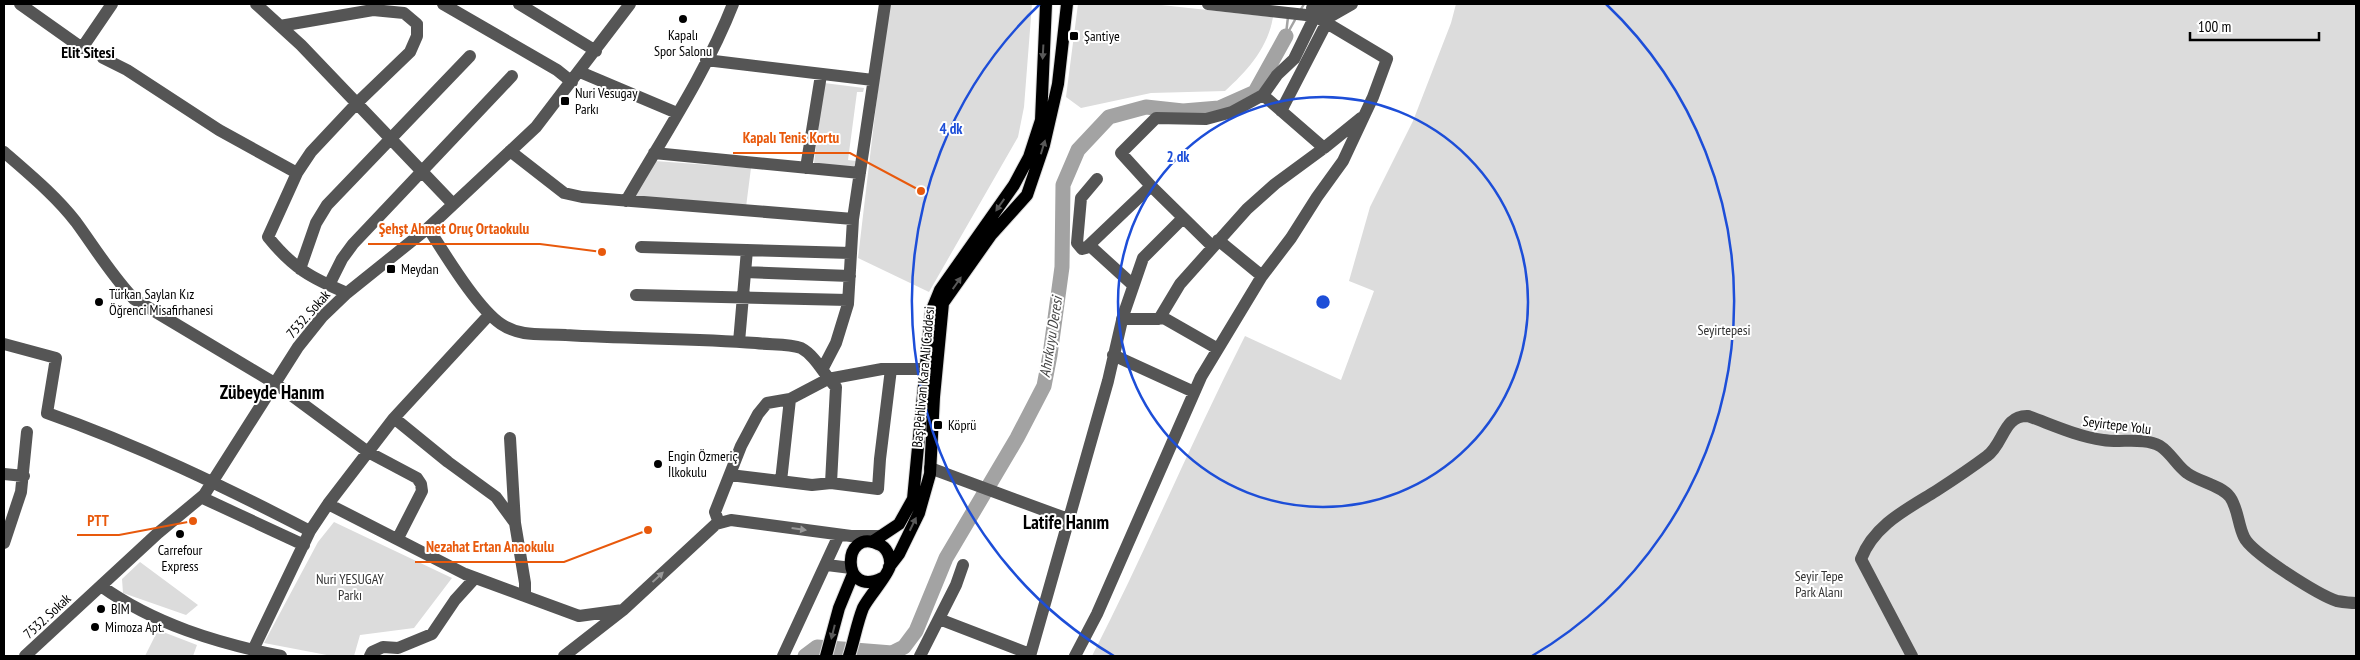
<svg xmlns="http://www.w3.org/2000/svg" width="2360" height="660" viewBox="0 0 2360 660" font-family="'PT Sans Narrow',sans-serif">
  <style>
    .green { fill: #dcdcdc }
    .lines { fill: none; stroke-linecap: round; stroke-linejoin: round }
    .stream { stroke: #a3a3a3; stroke-width: 2.5 }
    .river { stroke: #a3a3a3; stroke-width: 15 }
    .major-casing { stroke: #dbdbdb; stroke-width: 14 }
    .minor { stroke: #555; stroke-width: 12 }
    .major { stroke: #000; stroke-width: 12 }
    .oneway { fill: #595959 }
    .oneway2 { fill: #999 }
    .ring { fill: none; stroke: #1d4ed8; stroke-width: 2.5 }
    .poi-dot { fill: #000; stroke: #fff; stroke-width: 2 }
    .labels { text-anchor: middle; stroke-width: 4; stroke-linejoin: round; paint-order: stroke }
    .poi-label { font-size: 14px; fill: #000; stroke: #fff; text-anchor: start }
    .street-label { font-size: 14px; fill: #000; stroke: #fff }
    .park-label { font-size: 14px; fill: #333; stroke: #fff }
    .water-label { font-size: 15px; font-style: italic; fill: #444; stroke: #fff }
    .quarter-label { font-size: 16px; font-weight: bold; fill: #000; stroke: #fff }
    .district-label { font-size: 19px; font-weight: bold; fill: #000; stroke: #fff }
    .centre { fill: #1d4ed8; stroke: #fff; stroke-width: 2.5 }
    .ring-label { font-size: 15px; text-anchor: middle; font-weight: bold; fill: #1d4ed8; stroke: #fff; stroke-width: 4; stroke-linejoin: round; paint-order: stroke }
    .leader { fill: none; stroke: #e8590c; stroke-width: 2 }
    .callout-dot { fill: #e8590c; stroke: #fff; stroke-width: 2 }
    .callout-label { font-size: 15px; text-anchor: middle; font-weight: bold; fill: #e8590c; stroke: #fff; stroke-width: 4; stroke-linejoin: round; paint-order: stroke }
  </style>
  <rect width="100%" height="100%" fill="#fff"/>
  <path class="green" d="M888,4H1032L1024,107L1018,137L929,292L858,258Z
    M1078,4H1152L1273,17C1268,48 1247,71 1225,91L1151,93L1081,108L1066,97Z
    M1456,4H2356V656H1092C1146,551 1191,442 1245,336L1341,380L1374,291L1349,281L1370,207L1413,121L1451,23Z
    M824,83L864,88L863,92H857L848,160L856,161L855,169L814,163Z
    M655,161L751,168L746,207L632,198Z
    M334,522L452,578L414,628L360,635L354,656H332L264,643L318,542Z
    M140,562L198,605L186,615L123,593L122,579Z
    M158,630L197,645L193,656H145Z"/>
  <g class="lines">
    <path class="stream" d="M1300,11L1304,4
      M1286,34L1288,17
      M1286,36L1296,18"/>
    <path class="river" d="M805,656L817,647L892,653L904,647L916,631L946,558L1017,438L1044,386L1050,355L1062,267L1063,185L1078,150L1109,117L1146,107L1183,111L1219,108L1255,92L1286,36"/>
    <g class="major-casing">
      <path id="major" d="M872,542L899,524L913,499L931,312L940,290L1014,185L1029,157L1041,120L1046,4
        M889,567L899,554L919,513L930,474L934,397L943,303L991,235L1027,195L1044,145L1058,84L1067,4
        M826,656L839,608L853,574
        M849,656C854,641 857,623 863,608C869,596 887,577 890,566C891,557 887,547 878,544C842,527 840,599 882,578"/>
    </g>
    <path class="minor" d="M20,4L82,48L112,4
      M256,4L301,45L453,204
      M443,4L557,70L572,82
      M519,4L596,51
      M1208,4L1315,16H1331L1352,4
      M1312,8H1325L1333,4
      M280,26L373,10L404,13L417,24V36L410,52L357,103L311,152L297,173
      M103,58L127,70L219,130L297,173L268,237C293,268 311,278 347,293
      M706,60L873,80
      M580,72L677,113
      M1281,111L1327,22
      M510,151L564,193L582,197L853,219
      M4,152C29,174 55,195 76,222C95,248 112,276 134,299L276,384L368,452L417,478L421,484L422,491L398,538
      M654,153L860,173
      M806,168L821,75
      M1097,179L1081,198L1077,243L1082,249L1086,248L1151,186
      M626,201C663,137 706,73 733,4
      M428,228C445,254 477,308 501,324C522,338 543,333 566,335C629,339 693,338 756,343C769,345 789,343 801,348C816,356 824,375 836,387L831,483
      M1218,240L1262,276
      M1089,245L1133,285
      M1212,246L1151,186L1121,153L1156,118L1206,119L1232,112L1263,95
      M641,247L851,253
      M300,269L316,223L327,205L470,56
      M745,272L850,276
      M329,285L342,259L353,244L512,76
      M636,295L848,300
      M1162,317L1218,349
      M1122,319H1159L1180,284L1247,209L1275,184L1324,148L1361,118
      M739,342L747,250
      M4,344L56,358L47,413C138,445 225,487 310,531
      M1113,355L1194,392
      M823,368L836,343L848,304L853,219L885,4
      M394,418L448,462L496,497L515,523
      M510,438L515,523L525,583V596
      M930,468L1068,519
      M4,474L24,476
      M730,475L812,485L831,483L878,489L880,459L891,369
      M781,481L790,399
      M204,495L205,499L304,545
      M328,504L465,574L579,616L623,610
      M719,523L715,512L741,446L758,414L767,403L790,399L828,379L882,369H927
      M4,543L21,492L27,432
      M827,565L851,568
      M101,586C154,624 217,643 281,656
      M939,619L1030,654
      M253,650L310,531L328,504L394,418L489,315
      M25,656L158,533L204,495L298,347L322,317L347,293L428,228L536,127L630,4
      M370,656L372,652L383,647L398,648L432,634L455,600L475,578
      M564,656L623,610L716,524L731,520L851,536H878
      M783,656L839,535
      M920,656L956,585L963,565
      M1030,656L1108,381L1123,316L1143,258L1183,218
      M1075,656L1097,614L1201,377L1262,276L1291,238L1317,197L1343,161L1373,97L1387,59L1315,16L1294,59L1277,75L1263,95L1324,148
      M1912,656L1861,559C1874,525 1907,509 1936,491C1953,480 1971,468 1987,456C2004,444 2003,415 2028,416C2053,425 2076,436 2103,440C2121,443 2144,437 2160,446C2171,453 2177,466 2187,473C2199,482 2221,485 2230,497C2238,508 2238,525 2244,537C2251,553 2319,595 2337,601C2343,602 2350,603 2356,603"/>
    <use href="#major" class="major"/>
  </g>
  <defs><path id="oneway-solid" d="M-6-.8H1V-3.2L6.5 0L1 3.2V.8H-6Z" transform="scale(1.25)"/></defs>
  <g class="oneway">
    <use href="#oneway-solid" transform="translate(1043 52) rotate(93)"/>
    <use href="#oneway-solid" transform="translate(1043 147) rotate(-73)"/>
    <use href="#oneway-solid" transform="translate(1000 205) rotate(125)"/>
    <use href="#oneway-solid" transform="translate(957 283) rotate(-55)"/>
    <use href="#oneway-solid" transform="translate(913 524) rotate(-64)"/>
    <use href="#oneway-solid" transform="translate(833 632) rotate(104)"/>
  </g>
  <g class="oneway2">
    <use href="#oneway-solid" transform="translate(799 529) rotate(8)"/>
    <use href="#oneway-solid" transform="translate(658 577) rotate(-43)"/>
  </g>
  <g class="ring">
    <circle cx="1323" cy="302" r="205"/>
    <path d="M1114 656A411 411 0 0 1 1040 4M1606 4A411 411 0 0 1 1532 656"/>
  </g>
  <g class="poi-dot">
    <circle cx="683" cy="19" r="5"/>
    <rect x="1069" y="31" width="10" height="10" rx="2.5"/>
    <rect x="560" y="96" width="10" height="10" rx="2.5"/>
    <rect x="386" y="264" width="10" height="10" rx="2.5"/>
    <circle cx="99" cy="302" r="5"/>
    <rect x="933" y="420" width="10" height="10" rx="2.5"/>
    <circle cx="658" cy="464" r="5"/>
    <circle cx="180" cy="534" r="5"/>
    <circle cx="101" cy="609" r="5"/>
    <circle cx="95" cy="627" r="5"/>
  </g>
  <g class="labels">
    <g class="poi-label">
      <text x="683" y="40" text-anchor="middle">Kapalı<tspan x="683" dy="16">Spor Salonu</tspan></text>
      <text x="1084" y="41">Şantiye</text>
      <text x="575" y="98">Nuri Vesugay<tspan x="575" dy="16">Parkı</tspan></text>
      <text x="401" y="274">Meydan</text>
      <text x="109" y="299">Türkan Saylan Kız<tspan x="109" dy="16">Öğrenci Misafirhanesi</tspan></text>
      <text x="948" y="430">Köprü</text>
      <text x="668" y="461">Engin Özmeriç<tspan x="668" dy="16">İlkokulu</tspan></text>
      <text x="180" y="555" text-anchor="middle">Carrefour<tspan x="180" dy="16">Express</tspan></text>
      <text x="111" y="614">BİM</text>
      <text x="105" y="632">Mimoza Apt.</text>
    </g>
    <g class="street-label">
      <text transform="translate(308 314) rotate(-49)" y="5">7532. Sokak</text>
      <text transform="translate(923 377) rotate(-85)" y="5">Baş Pehlivan Kara Ali Caddesi</text>
      <text transform="translate(2117 425) rotate(7)" y="5">Seyirtepe Yolu</text>
      <text transform="translate(47 616) rotate(-43)" y="5">7532. Sokak</text>
    </g>
    <g class="park-label">
      <text x="1724" y="335">Seyirtepesi</text>
      <text x="1819" y="581">Seyir Tepe<tspan x="1819" dy="16">Park Alanı</tspan></text>
      <text x="350" y="584">Nuri YESUGAY<tspan x="350" dy="16">Parkı</tspan></text>
    </g>
    <g class="water-label">
      <text transform="translate(1051 337) rotate(-81)" y="5">Ahırkuyu Deresi</text>
    </g>
    <g class="quarter-label">
      <text x="88" y="58">Elit Sitesi</text>
    </g>
    <g class="district-label">
      <text x="272" y="399">Zübeyde Hanım</text>
      <text x="1066" y="529">Latife Hanım</text>
    </g>
  </g>
  <circle cx="1323" cy="302" r="8" class="centre"/>
  <g class="ring-label">
    <text x="951" y="134">4 dk</text>
    <text x="1178" y="162">2 dk</text>
  </g>
  <path class="leader" d="M921 191L850 153H733M602 252L540 244H368M193 521L119 535H77M648 530L564 562H415"/>
  <g class="callout-dot">
    <circle cx="921" cy="191" r="5"/>
    <circle cx="602" cy="252" r="5"/>
    <circle cx="193" cy="521" r="5"/>
    <circle cx="648" cy="530" r="5"/>
  </g>
  <g class="callout-label">
    <text x="791" y="143">Kapalı Tenis Kortu</text>
    <text x="454" y="234">Şehşt Ahmet Oruç Ortaokulu</text>
    <text x="98" y="526">PTT</text>
    <text x="490" y="552">Nezahat Ertan Anaokulu</text>
  </g>
  <rect width="2360" height="660" fill="none" stroke="#000000" stroke-width="10"/>
  <path d="M2190 32v8h129v-8" fill="none" stroke="#000000" stroke-width="2.5"/>
  <text x="2198" y="32" font-size="15" fill="#000000" stroke="#ffffff" stroke-width="4" paint-order="stroke">100 m</text>
</svg>
